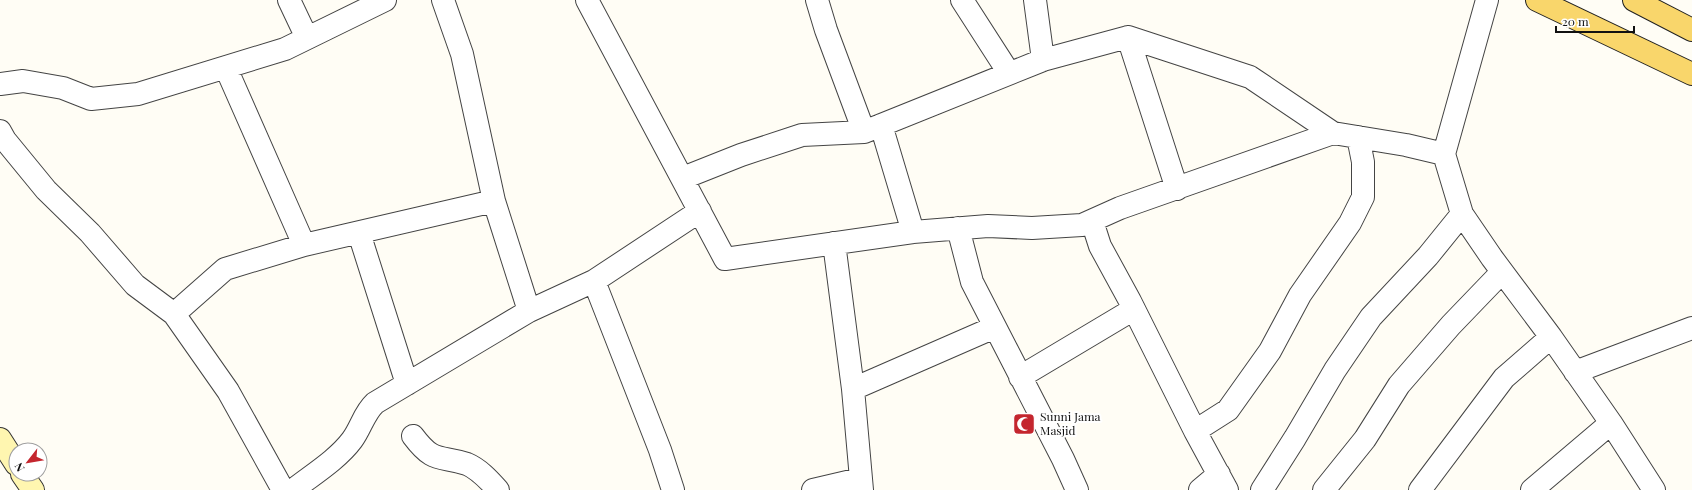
<svg xmlns="http://www.w3.org/2000/svg" width="1692" height="490" viewBox="0 0 1692 490" font-family="'Playfair Display',serif">
  <style>
    .lines { fill: none; stroke-linecap: round; stroke-linejoin: round }
    .street-casing { stroke: #444; stroke-width: 24 }
    .secondary-casing { stroke: #333; stroke-width: 24 }
    .primary-casing { stroke: #222; stroke-width: 24 }
    .street { stroke: #fff; stroke-width: 22 }
    .secondary { stroke: #fff6b0; stroke-width: 22 }
    .primary { stroke: #f9d66b; stroke-width: 22 }
    .labels { text-anchor: middle; stroke-width: 4; stroke-linejoin: round; paint-order: stroke }
    .poi-label { font-size: 12px; fill: #111; stroke: #fff; text-anchor: start }
  </style>
  <rect width="100%" height="100%" fill="#fffdf5"/>
  <g class="lines">
    <g class="street-casing">
      <path id="street" d="M289,0L307,38
        M443,0L462,54L494,201L529,311
        M587,0L725,259L913,232L988,226L1032,228L1082,225L1120,208L1333,133
        M817,0L826,30L864,132
        M962,0L1009,73
        M1035,0L1043,60
        M1487,0L1444,154L1462,214L1492,258L1551,337L1611,423L1654,490
        M1128,37L1177,189
        M226,68L304,245
        M0,84L23,81L63,88L91,99L138,94L285,49L385,0
        M881,125L913,232
        M0,131L5,140L46,190L90,233L135,285L174,314L228,391L283,490
        M683,178L741,155L802,135L864,132L1043,60L1128,37L1250,77L1333,133L1406,145L1444,154
        M1092,221L1100,246L1130,301L1195,431L1227,490
        M958,228L972,282L1063,459L1077,490
        M359,233L407,384
        M834,243L853,389L862,490
        M594,281L660,450L673,490
        M174,314L225,269L304,245L494,201
        M1575,372L1692,328
        M1020,377L1134,309
        M853,389L995,327
        M1195,431L1228,410L1270,351L1300,295L1350,223L1363,197V162L1358,137
        M413,436C434,464 439,455 467,464C479,469 489,480 498,490
        M293,490C312,475 337,460 352,440C361,428 364,413 375,403L529,311L594,281L700,211
        M813,490L860,479
        M1200,490L1219,474
        M1262,490L1295,438L1335,370L1371,317L1428,256L1462,214
        M1324,490L1365,439L1399,385L1451,325L1502,272
        M1420,490L1504,378L1551,337
        M1532,490L1611,423"/>
    </g>
    <g class="secondary-casing">
      <path id="secondary" d="M0,439L16,464
        M22,474L33,490"/>
    </g>
    <g class="primary-casing">
      <path id="primary" d="M1537,0L1692,74
        M1634,0L1692,30"/>
    </g>
    <use href="#street" class="street"/>
    <use href="#secondary" class="secondary"/>
    <use href="#primary" class="primary"/>
  </g>
  <defs>
    <g id="mosque-square" transform="scale(1.15)"><rect x="-9" y="-9" width="18" height="18" rx="4" fill="#c4262e" stroke="#fff"/><path d="M3.5-4.9A6 6 0 1 0 3.5 4.9A5 5 0 1 1 3.5-4.9Z" fill="#fff"/></g>
  </defs>
  <g fill-rule="evenodd">
    <use href="#mosque-square" x="1024" y="424"/>
  </g>
  <g class="labels">
    <g class="poi-label">
      <text x="1040" y="421">Sunni Jama<tspan x="1040" dy="14">Masjid</tspan></text>
    </g>
  </g>
  <g transform="translate(28 462) rotate(239)"><circle r="19" fill="#ffffff" stroke="#a0a0a0"/>
  <path d="M0-3L7 15L0 10L-7 15Z" fill="#c4262e"/>
  <text y="-6" font-size="11" font-weight="bold" text-anchor="middle" fill="#111111">N</text>
  </g>
  <path d="M1556 26v6h78v-6" fill="none" stroke="#111111" stroke-width="2"/>
  <text x="1562" y="26" font-size="12" fill="#111111" stroke="#ffffff" stroke-width="3" paint-order="stroke">20 m</text>
</svg>
